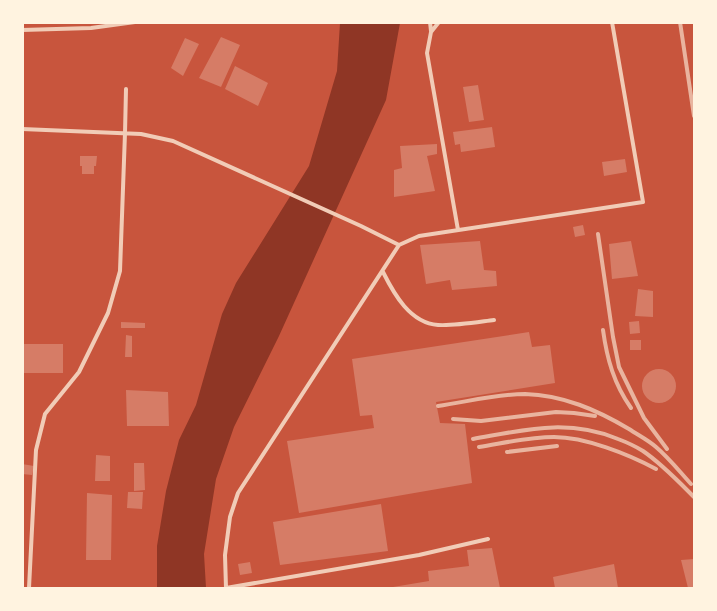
<svg xmlns="http://www.w3.org/2000/svg" width="717" height="611" viewBox="0 0 717 611" font-family="Inter,sans-serif">
  <style>
    .water { fill: #8f3625 }
    .building { fill: #d67c66 }
    .lines { fill: none; stroke-linecap: round; stroke-linejoin: round }
    .service { stroke: #f1ccb7; stroke-width: 4 }
    .rail { stroke: #e9b49f; stroke-width: 4 }
  </style>
  <rect width="100%" height="100%" fill="#c8553d"/>
  <path class="water" d="M340,23H400L386,100L279,336L234,427L216,479L204,554L206,588H157V546L166,491L179,440L196,405L222,314L236,283L309,166L337,71Z"/>
  <path class="building" d="M221,37L240,45L221,87L199,78Z
    M185,38L199,44L183,76L171,68Z
    M235,66L268,83L258,106L225,89Z
    M478,85L484,120L469,122L463,87Z
    M492,127L495,147L461,152L460,144L455,145L453,132Z
    M437,144V154L427,156L435,191L394,197V170L402,168L400,146Z
    M80,156H97L96,166H94V174H82V166H80Z
    M625,159L627,172L604,176L602,162Z
    M583,225L585,235L575,237L573,227Z
    M480,241L484,270L496,271L497,286L452,290L450,280L426,284L420,245Z
    M631,241L638,276L612,279L609,244Z
    M638,289L653,291V317L635,316Z
    M639,321L640,333L630,334L629,322Z
    M121,322L145,323V328H121Z
    M529,332L532,347L550,345L555,383L436,402L440,423L465,424L472,483L299,513L287,441L374,428L372,415L360,416L352,359Z
    M126,335L132,336V357H125Z
    M630,340H641V350H630Z
    M22,344H63V373H22Z
    M642 386a17 17 0 1 1 34 0a17 17 0 1 1-34 0Z
    M126,390L168,392L169,426H127Z
    M96,455L110,456V481H95Z
    M134,463H144L145,490L134,491Z
    M22,464L34,466L32,475L22,474Z
    M128,492H143L142,509L127,508Z
    M87,493L112,495L111,560H86Z
    M381,504L388,551L280,565L273,522Z
    M492,548L500,588H393V587L429,581L428,571L469,566L467,550Z
    M694,559V588H688L681,560Z
    M250,562L252,573L240,575L238,564Z
    M614,564L618,588H555L553,577Z"/>
  <g class="lines">
    <path class="service" d="M430,22L431,31
      M439,22L431,32L427,53L458,230
      M22,30L91,28L135,22
      M22,129L141,134L173,141L361,226L399,245
      M383,272C394,294 410,323 438,325C454,326 478,322 494,320
      M29,588L36,450L45,414L79,372L108,313L120,271L125,133L126,89
      M226,588L225,555L230,517L238,493L399,245L419,236L643,202L612,22
      M226,588L419,555L488,539"/>
    <path class="rail" d="M680,22L694,116
      M598,234L613,337L619,367L644,418L667,449
      M603,330C607,359 614,384 631,408
      M438,406C466,402 496,394 525,394C563,395 597,410 629,429C638,435 648,440 656,447C669,458 680,472 691,484
      M453,419L481,421L556,412L574,413L595,416
      M473,439C524,430 567,418 618,439C626,442 635,446 643,451C662,464 678,481 694,497
      M479,447C504,443 529,437 554,437C585,437 628,454 656,469
      M507,452L557,446"/>
  </g>
  <rect width="717" height="611" fill="none" stroke="#fff3e0" stroke-width="48"/>
</svg>
